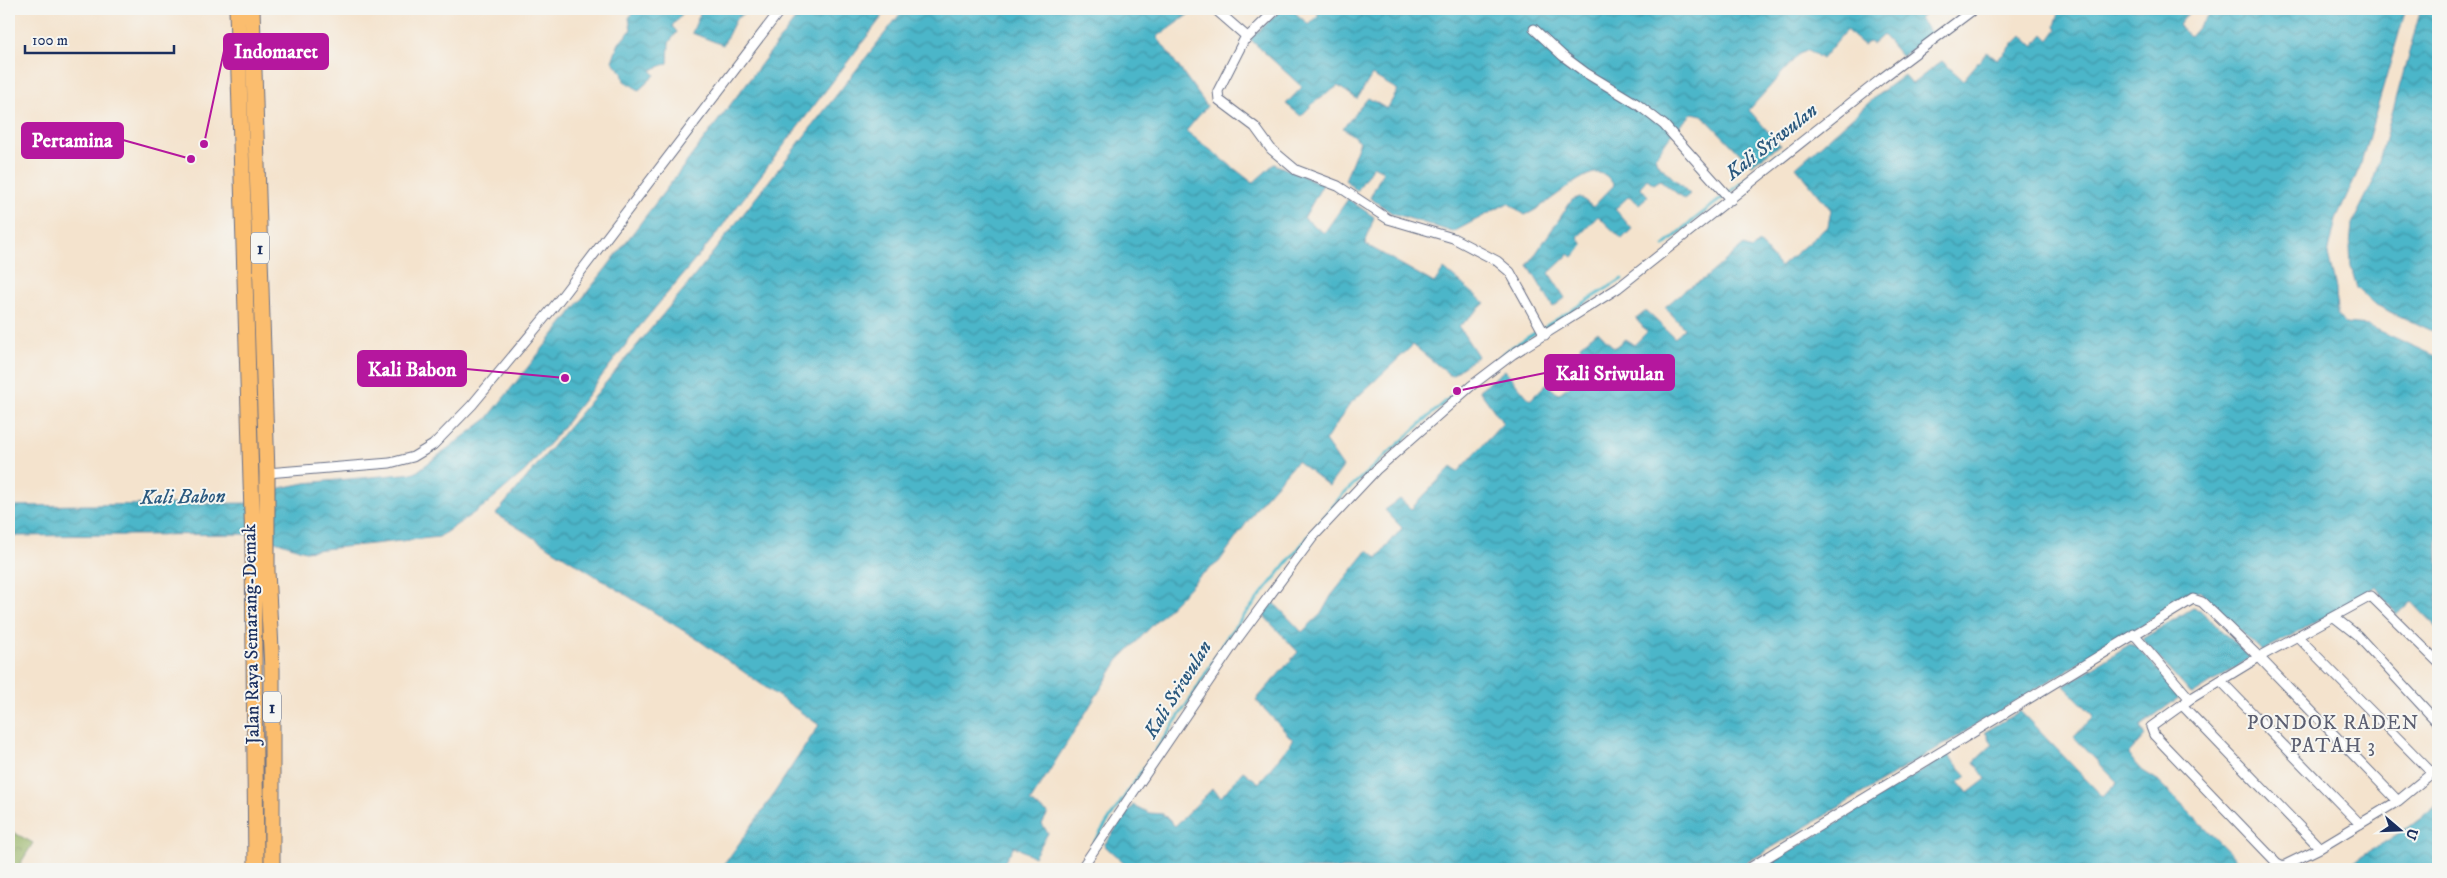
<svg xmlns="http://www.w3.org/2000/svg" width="2447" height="878" viewBox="0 0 2447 878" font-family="'IM FELL DW Pica',serif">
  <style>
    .forest { fill: url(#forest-crowns); stroke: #597162 }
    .water { fill: url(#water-waves); stroke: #347294 }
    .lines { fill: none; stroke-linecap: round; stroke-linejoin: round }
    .stream { stroke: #4cb6c9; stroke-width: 3 }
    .street-casing { stroke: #676e85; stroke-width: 11 }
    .highway-casing { stroke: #676e85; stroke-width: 17 }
    .street { stroke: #fff; stroke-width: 9 }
    .highway { stroke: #fbbd6e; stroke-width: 15 }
    .labels { text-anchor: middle; stroke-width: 4; stroke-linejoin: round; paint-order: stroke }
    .shield { fill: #f6f6f2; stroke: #5d6b8a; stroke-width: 1 }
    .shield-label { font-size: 18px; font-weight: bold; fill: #1b2f5e }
    .street-label { font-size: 19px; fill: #1b2f5e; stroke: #f6f6f2 }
    .water-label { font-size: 20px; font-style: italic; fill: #2a587e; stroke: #f6f6f2 }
    .neighbourhood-label { font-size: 20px; letter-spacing: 1px; fill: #5c5f71; stroke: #f6f6f2 }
    .leader { fill: none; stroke: #b5179e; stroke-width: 2 }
    .callout-dot { fill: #b5179e; stroke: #f6f6f2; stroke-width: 2 }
    .callout { fill: #b5179e; stroke: #b5179e; stroke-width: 2 }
    .callout-label { font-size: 20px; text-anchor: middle; font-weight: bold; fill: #fff }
  </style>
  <defs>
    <pattern id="forest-crowns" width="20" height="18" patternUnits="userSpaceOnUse" patternTransform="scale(1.25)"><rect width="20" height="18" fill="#97b366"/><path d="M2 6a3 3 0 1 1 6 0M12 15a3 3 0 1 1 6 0" fill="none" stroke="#7a9257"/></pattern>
    <pattern id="water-waves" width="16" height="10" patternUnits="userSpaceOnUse" patternTransform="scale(1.25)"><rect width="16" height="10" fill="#4cb6c9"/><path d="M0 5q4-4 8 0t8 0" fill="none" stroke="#3e94a6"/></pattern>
  </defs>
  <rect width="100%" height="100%" fill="#f6f6f2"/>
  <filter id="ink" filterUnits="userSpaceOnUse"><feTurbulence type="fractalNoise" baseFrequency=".02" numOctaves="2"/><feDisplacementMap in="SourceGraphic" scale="10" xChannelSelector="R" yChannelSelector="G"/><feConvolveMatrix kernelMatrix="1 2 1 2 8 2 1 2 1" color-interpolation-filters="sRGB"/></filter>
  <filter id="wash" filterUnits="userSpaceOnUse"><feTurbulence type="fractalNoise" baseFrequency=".0096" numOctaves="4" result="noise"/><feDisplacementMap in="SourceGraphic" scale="20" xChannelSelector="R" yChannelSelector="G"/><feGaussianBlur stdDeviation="1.12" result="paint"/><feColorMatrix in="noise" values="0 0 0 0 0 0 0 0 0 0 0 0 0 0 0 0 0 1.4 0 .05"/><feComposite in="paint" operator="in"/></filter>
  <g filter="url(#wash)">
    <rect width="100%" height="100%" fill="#f4e3cd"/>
    <path class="forest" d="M9,830L33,843L17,869H9Z"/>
    <path class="water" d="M635,9H686L672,26L677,32L669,43L668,63L651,70L655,75L639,90L624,81L622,72L612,61L619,43L631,30L629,18Z
      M702,9H749L736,19L723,45L692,33Z
      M803,9H888L710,242L640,326L556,436L525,471L484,506L439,537L305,551L254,534L9,536V506L256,503L281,488L305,483L415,473L487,419L607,267Z
      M904,9H1196L1157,37L1207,106L1186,131L1253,183L1274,164L1323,184L1304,218L1324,233L1348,199L1374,217L1365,244L1434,283L1444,269L1485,303L1459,327L1478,356L1451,376L1413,345L1350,404L1325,441L1343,467L1329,486L1297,461L1264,498L1219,562L1201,575L1118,661L1030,802L1048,813L1042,824L1048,833L1034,857L1014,846L1000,869H721L767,804L819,725L697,639L496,514L689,283Z
      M1282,9H1291L1309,25L1319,15L1313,9H1931L1920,19L1932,34L1902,57L1883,35L1873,44L1869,42L1864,45L1846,30L1822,59L1809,50L1799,54L1749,110L1780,145L1751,165L1702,115L1693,113L1672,133L1655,157L1657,163L1690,194L1684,199L1660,180L1654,184L1647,179L1640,187L1648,196L1639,204L1629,196L1615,209L1632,229L1622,239L1598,216L1578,237L1583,245L1573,257L1569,254L1549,273L1565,298L1553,307L1528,265L1572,200L1580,197L1593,207L1614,185C1609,179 1607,174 1599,173C1582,170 1545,208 1525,215L1508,203L1453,232L1392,213L1370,198L1383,171L1373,166L1357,191L1345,180L1360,141L1343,128L1368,98L1387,109L1398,90L1372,75L1357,99L1338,86L1316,101L1301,116L1286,104L1302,87L1250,39Z
      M2060,9H2187L2190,11L2179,25L2190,37L2214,9H2406L2360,167L2336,219L2328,255L2336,288L2337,315L2345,324L2369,326L2438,357V629L2411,601L2396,615L2376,586L2322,619L2262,651L2199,591L1736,869H1130L1104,845L1133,805L1149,813L1163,814L1175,826L1212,789L1221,797L1243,771L1259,783L1293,740L1256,700L1298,652L1263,615L1273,602L1302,632L1321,614L1331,596L1368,550L1377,558L1402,528L1385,510L1400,499L1411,509L1451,467L1458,472L1503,423L1479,390L1505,370L1530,400L1546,384L1558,394L1572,384V377L1589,358L1580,346L1598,331L1614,348L1625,339L1634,345L1647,332L1636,319L1646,311L1675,338L1684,328L1665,307L1686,289L1704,279L1744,245L1751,250L1759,242L1780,267L1828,226L1831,210L1796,167L1881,92L1904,75L1912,84L1942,61L1963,80L1987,52L1997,60L2022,35L2033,46L2043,34L2049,40L2057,29L2055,26Z
      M2421,9H2438V334L2374,304L2357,288L2351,267L2350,246L2352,224L2373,182Z
      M2193,608L2200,610L2250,658L2192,695L2142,639Z
      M2130,644L2138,647L2181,696L2140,726L2145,736L2128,755L2143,771L2156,779L2246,869H1761L1948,755L1967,776L1959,782L1968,793L1986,779L1974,762L1993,744L1985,732L2020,711L2103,797L2117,782L2074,737L2094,716L2064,686Z
      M2438,804V869H2342L2404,830Z"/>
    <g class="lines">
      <path class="stream" d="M1664,246L1695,219L1784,150
        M1094,842L1193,695L1229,634L1343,494L1457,391L1512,347L1622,279"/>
    </g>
  </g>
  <g filter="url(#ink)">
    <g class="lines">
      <g class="street-casing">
        <path id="street" d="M1215,9L1246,36L1218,91L1219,100L1255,127L1271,149L1296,170L1338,186L1388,219L1453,238L1497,261L1510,272L1545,335
          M1534,29L1563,56L1586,73L1637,104L1664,125L1731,200
          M1246,39L1277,9
          M267,473L390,463L413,457L433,445L472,405L556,304L781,9
          M2334,617L2357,635L2438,723
          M2134,634L2190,699
          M2298,637L2432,773
          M2438,662L2371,596L2259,657L2190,699L2151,727L2154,735L2277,863L2283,866L2320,848L2398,801L2438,768
          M2221,681L2360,824
          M2182,705L2320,848
          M1081,869L1238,638L1313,537L1376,470L1471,386L1513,354L1618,288L1881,79L1974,9
          M1748,869L2193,599L2202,602L2259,657L2398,801"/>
      </g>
      <g class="highway-casing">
        <path id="highway" d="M237,9L253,548L256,869
          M252,9L267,473V571L272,669V869"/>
      </g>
      <use href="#street" class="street"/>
      <use href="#highway" class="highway"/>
    </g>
  </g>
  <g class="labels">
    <g class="shield">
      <rect x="251" y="232.5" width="18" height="31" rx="4"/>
      <rect x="263" y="691.5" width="18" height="31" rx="4"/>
    </g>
    <g class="shield-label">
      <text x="260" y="254">1</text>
      <text x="272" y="713">1</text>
    </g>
    <g class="street-label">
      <text transform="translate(250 634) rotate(-91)" y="7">Jalan Raya Semarang-Demak</text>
    </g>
    <g class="water-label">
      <text transform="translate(1771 141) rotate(-38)" y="7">Kali Sriwulan</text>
      <text transform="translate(183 496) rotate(-1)" y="7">Kali Babon</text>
      <text transform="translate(1177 689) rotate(-58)" y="7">Kali Sriwulan</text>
    </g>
    <g class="neighbourhood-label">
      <text x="2333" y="729">PONDOK RADEN<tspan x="2333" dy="23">PATAH 3</tspan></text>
    </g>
  </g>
  <path class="leader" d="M204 144L224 51M191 159L123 140M565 378L466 369M1457 391L1545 373"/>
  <g class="callout-dot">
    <circle cx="204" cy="144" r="5"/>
    <circle cx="191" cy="159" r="5"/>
    <circle cx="565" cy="378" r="5"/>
    <circle cx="1457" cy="391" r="5"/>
  </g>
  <g class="callout">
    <rect x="224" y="34" width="104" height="35" rx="5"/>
    <rect x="22" y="123" width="101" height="35" rx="5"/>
    <rect x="358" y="351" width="108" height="35" rx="5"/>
    <rect x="1545" y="355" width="129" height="35" rx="5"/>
  </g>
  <g class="callout-label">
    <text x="276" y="58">Indomaret</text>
    <text x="72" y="147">Pertamina</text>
    <text x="412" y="376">Kali Babon</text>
    <text x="1610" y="380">Kali Sriwulan</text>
  </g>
  <rect width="2447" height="878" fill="none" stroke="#f6f6f2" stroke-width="30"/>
  <g transform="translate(2400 830) rotate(109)" stroke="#f6f6f2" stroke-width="4" paint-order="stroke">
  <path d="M0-4L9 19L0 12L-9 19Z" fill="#1b2f5e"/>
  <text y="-8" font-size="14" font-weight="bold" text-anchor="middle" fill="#1b2f5e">U</text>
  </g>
  <path d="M25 45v8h149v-8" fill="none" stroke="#1b2f5e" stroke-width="2.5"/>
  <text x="32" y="45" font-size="15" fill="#1b2f5e" stroke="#f6f6f2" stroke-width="4" paint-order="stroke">100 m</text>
</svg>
